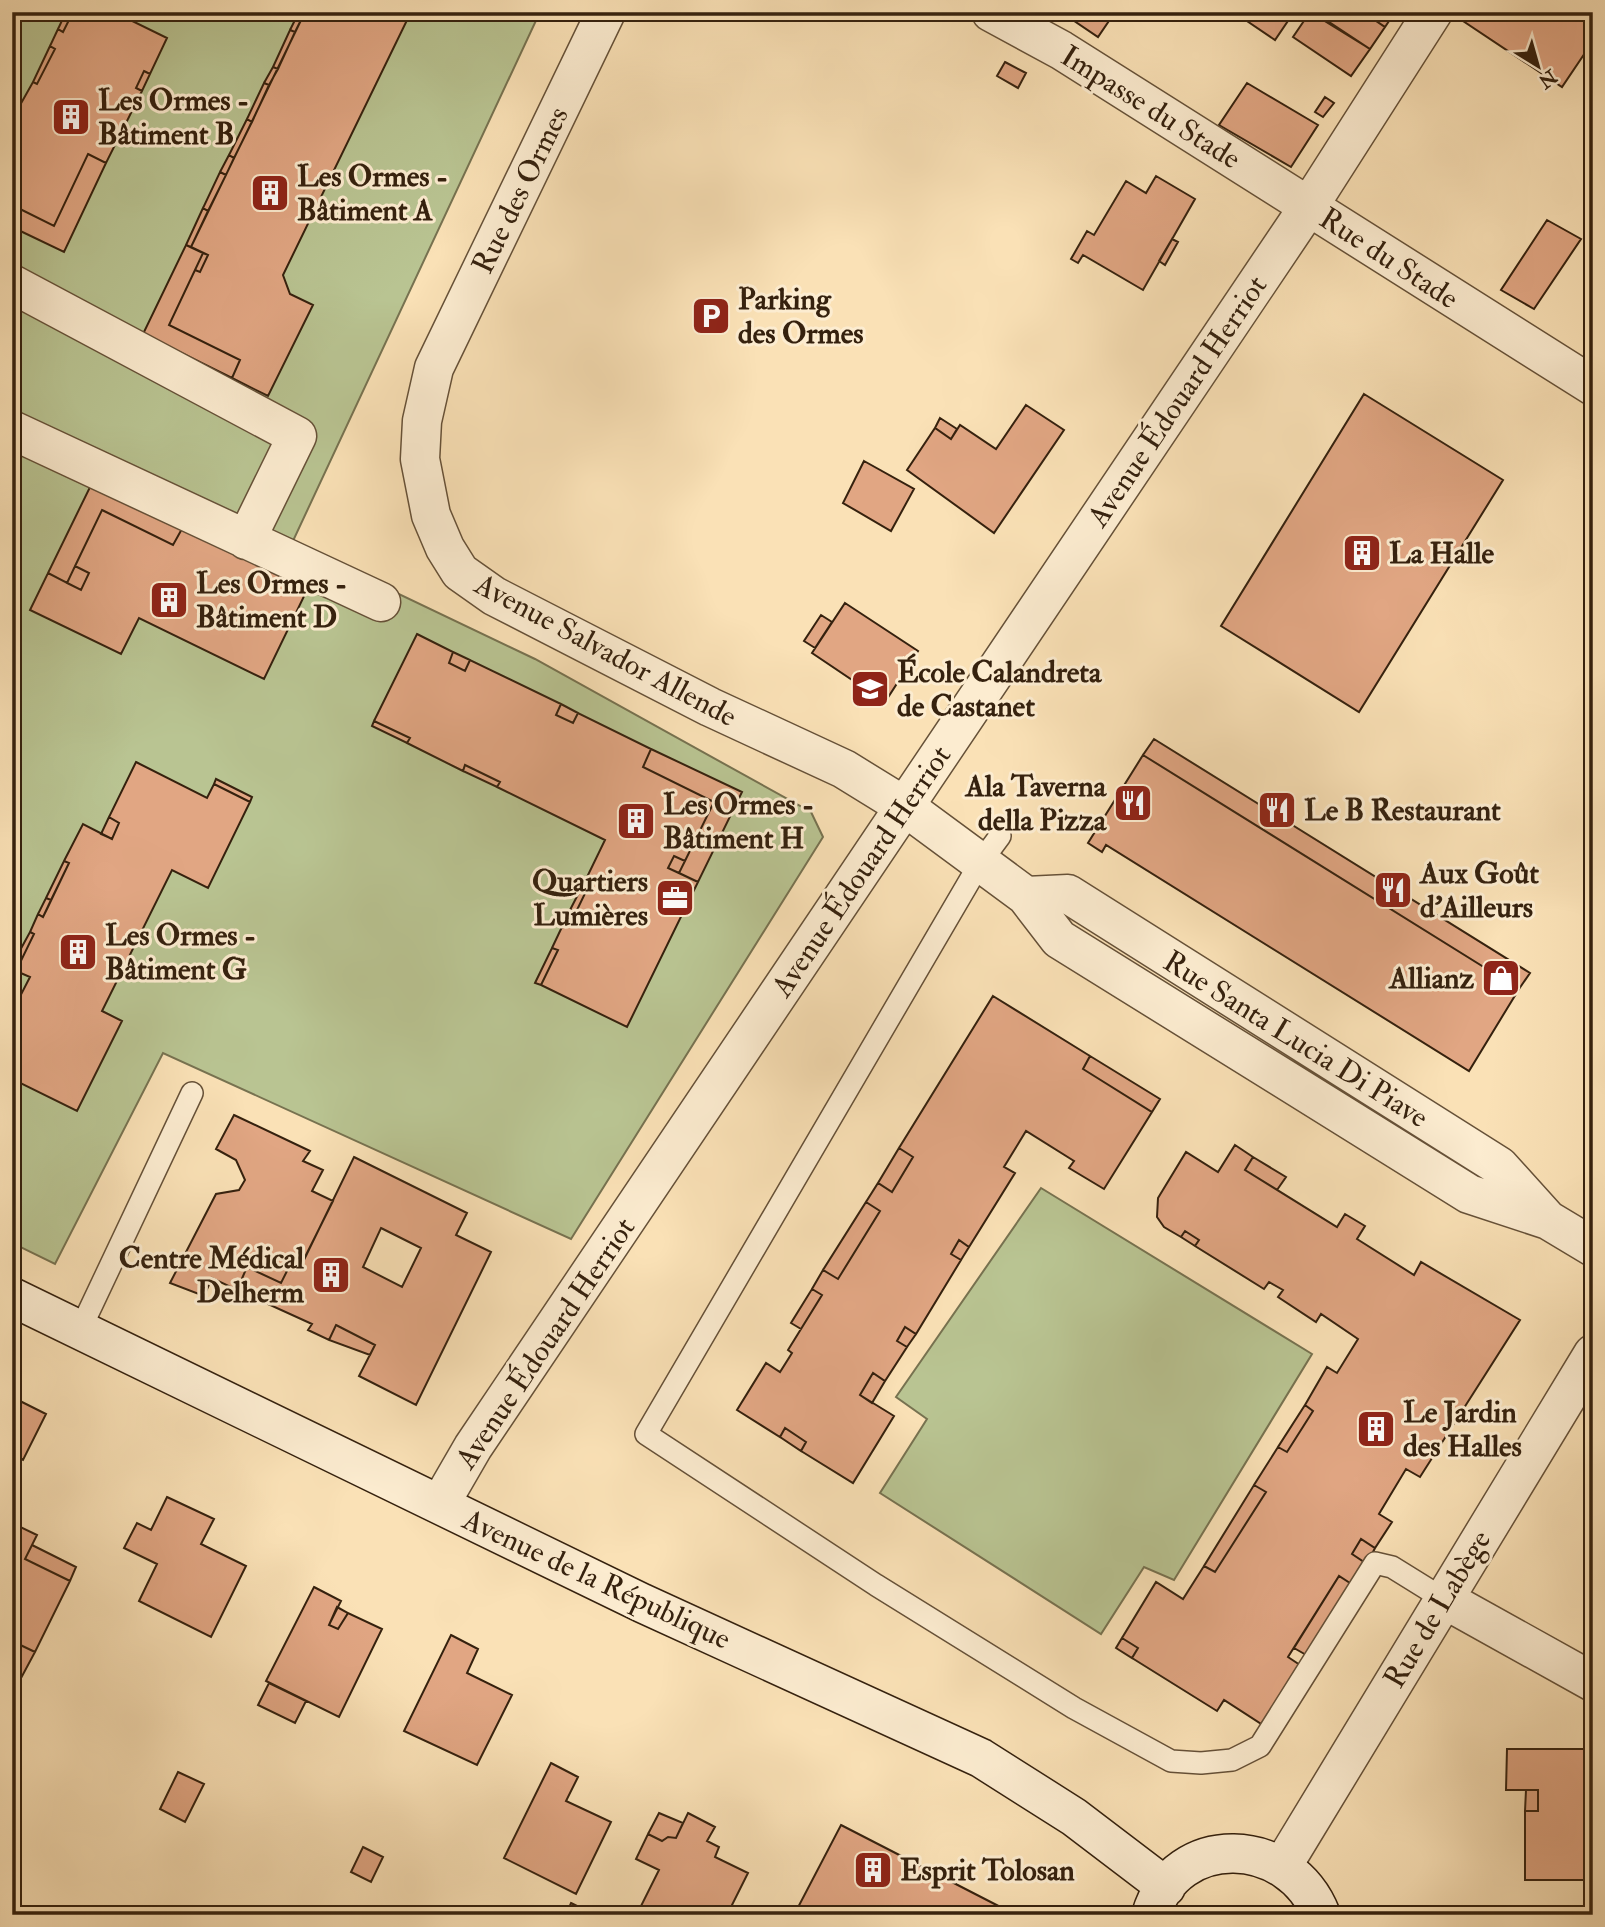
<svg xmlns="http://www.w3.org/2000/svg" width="1605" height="1927" viewBox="0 0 1605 1927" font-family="'IM FELL Double Pica',serif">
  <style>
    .green { fill: #b9c492; stroke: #777250; stroke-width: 2 }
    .building { fill: #e1a683; stroke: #35210e; stroke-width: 2; fill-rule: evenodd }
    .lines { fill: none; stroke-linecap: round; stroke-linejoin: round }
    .lane-casing { stroke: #665138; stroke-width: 24 }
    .street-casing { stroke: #665138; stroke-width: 41 }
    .secondary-casing { stroke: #35210e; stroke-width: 41 }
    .lane { stroke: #fcecd0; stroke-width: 21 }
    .street { stroke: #fcecd0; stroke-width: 38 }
    .secondary { stroke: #fcecd0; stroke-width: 38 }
    .labels { text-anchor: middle; stroke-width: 6; stroke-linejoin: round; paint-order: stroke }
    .poi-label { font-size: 30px; font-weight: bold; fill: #35210e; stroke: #fcecd0; text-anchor: start }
    .street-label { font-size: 30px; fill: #35210e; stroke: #fcecd0 }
  </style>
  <rect width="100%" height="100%" fill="#fae1b6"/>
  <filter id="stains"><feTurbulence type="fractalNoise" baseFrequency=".00286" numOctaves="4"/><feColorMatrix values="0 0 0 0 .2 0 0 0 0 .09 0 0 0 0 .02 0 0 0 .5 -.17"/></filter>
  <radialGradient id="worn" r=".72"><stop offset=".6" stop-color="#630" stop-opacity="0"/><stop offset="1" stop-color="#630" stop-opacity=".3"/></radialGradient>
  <path class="green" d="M12,12H540L292,543L535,659L811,812L823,837L571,1239L163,1053L55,1264L12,1243Z
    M1041,1188L1312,1354L1174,1580L1144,1567L1101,1634L880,1493L927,1419L896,1397Z"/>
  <path class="building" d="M66,12H73L63,32L58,29Z
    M73,12H114L167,38L150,74L144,71L136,88L142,91L106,163L88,154L54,226L12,205V110L19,107L33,82L37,84L55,49L50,46L58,29L63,32Z
    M299,12H305L295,32L290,30Z
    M305,12H411L283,275L290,294L313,305L268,396L232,378L240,360L169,325L195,270L200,272L208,255L191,247Z
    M1061,12H1115L1098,37Z
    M1244,12H1294L1275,40L1241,17Z
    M1310,12L1370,49L1351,76L1293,37Z
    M1314,12H1363L1385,27L1370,49Z
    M1363,12H1395L1385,27Z
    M1593,12V41L1562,87L1451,13Z
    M290,30L295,32L278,69L273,67Z
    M50,46L55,49L37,84L33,82Z
    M1005,62L1026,73L1018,88L997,76Z
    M273,67L278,69L269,85L264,83Z
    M144,71L150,74L142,91L136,88Z
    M264,83L269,85L252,122L247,119Z
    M1247,83L1318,125L1291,167L1219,125Z
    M1325,97L1334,103L1323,117L1315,112Z
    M247,119L252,122L234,158L229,155Z
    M88,154L106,163L64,252L12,227V205L54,226Z
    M229,155L234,158L226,175L220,172Z
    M220,172L226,175L208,211L203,208Z
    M1156,176L1195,199L1143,290L1083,255L1078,263L1071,259L1087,231L1094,235L1126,181L1146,193Z
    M203,208L208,211L191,247L186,245Z
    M1547,220L1581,239L1534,309L1501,290Z
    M1172,239L1178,242L1165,265L1159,261Z
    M186,245L203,253L169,325L240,360L232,378L143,334Z
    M203,253L208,255L200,272L195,270Z
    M1364,394L1503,480L1359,712L1221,626Z
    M1026,405L1064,430L994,533L907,470L935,428L951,439L960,425L996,449Z
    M940,418L957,429L951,439L935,428Z
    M864,461L914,489L891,531L843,503Z
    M92,483L183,527L173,545L102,510L67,583L48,573Z
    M102,510L173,545L183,527L308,588L264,679L139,618L121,654L30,610L48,573L81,590L89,573L75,566Z
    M75,566L89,573L81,590L67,583Z
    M845,603L918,651L885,702L812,653Z
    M821,615L832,622L815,648L804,641Z
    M417,634L453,652L449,663L465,671L470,660L561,704L556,715L573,723L578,713L651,749L643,767L714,802L685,861L674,856L668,868L698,882L627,1027L541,985L558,950L552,948L570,910L576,912L593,877L588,875L605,840L497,787L500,782L465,765L463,771L407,743L410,738L374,721Z
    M453,652L470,660L465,671L449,663Z
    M561,704L578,713L573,723L556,715Z
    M374,721L410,738L407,743L372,726Z
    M1154,739L1530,973L1519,989L1143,755Z
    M651,749L742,792L698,882L679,873L714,802L643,767Z
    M1143,755L1519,989L1469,1071L1106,845L1102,852L1088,843Z
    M136,762L207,798L214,784L250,802L208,888L172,870L102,1011L122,1021L77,1111L12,1079V1024L17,1015L12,1012L30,977L16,971L34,934L30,932L38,914L43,917L47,909L69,863L64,861L83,824L112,839L119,823L109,817Z
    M465,765L500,782L497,787L463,771Z
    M216,779L252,797L250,802L214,784Z
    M109,817L119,823L112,839L101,834Z
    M674,856L685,861L679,873L668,868Z
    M64,861L69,863L51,900L46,898Z
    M588,875L593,877L576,912L570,910Z
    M46,898L51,900L43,917L38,914Z
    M30,932L34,934L16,971L12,965Z
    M552,948L558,950L541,985L535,983Z
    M993,996L1090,1056L1083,1069L1152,1112L1104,1189L1069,1168L1074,1161L1026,1131L1004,1167L1015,1173L969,1247L959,1240L951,1254L961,1260L916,1334L905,1327L897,1341L907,1347L885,1381L873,1373L860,1395L894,1416L853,1483L801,1451L806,1442L785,1428L780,1437L737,1410L766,1363L780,1372L792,1353L788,1350L822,1295L812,1289L823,1270L838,1279L880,1211L866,1202L878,1183L892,1192L913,1157L899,1148Z
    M1090,1056L1160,1099L1152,1112L1083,1069Z
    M234,1115L310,1151L303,1161L323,1170L312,1191L333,1201L302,1263L292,1261L281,1283L247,1267L237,1290L212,1278L204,1296L170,1283L216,1194L239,1190L245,1180L236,1160L216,1149Z
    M1235,1145L1253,1157L1245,1170L1337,1227L1345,1214L1365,1226L1357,1239L1414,1275L1421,1262L1520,1320L1420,1477L1406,1469L1379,1514L1392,1522L1375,1548L1361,1539L1352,1554L1367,1564L1353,1585L1339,1576L1288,1657L1303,1667L1266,1727L1224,1700L1217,1711L1132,1658L1138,1648L1122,1638L1156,1582L1183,1599L1204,1566L1215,1572L1266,1492L1254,1485L1278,1447L1287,1452L1313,1411L1305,1405L1327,1367L1337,1373L1358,1339L1321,1314L1316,1322L1278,1297L1283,1290L1269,1282L1264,1289L1195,1246L1199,1240L1185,1231L1181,1237L1164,1227L1157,1217L1158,1198L1186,1152L1218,1172Z
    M899,1148L913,1157L892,1192L878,1183Z
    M354,1157L467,1213L456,1235L491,1252L416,1405L359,1376L375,1345L336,1325L329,1340L308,1330L312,1324L237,1290L247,1267L281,1283L292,1261L301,1266ZM381,1228L421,1248L402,1287L363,1267Z
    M1253,1157L1286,1177L1277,1190L1245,1170Z
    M866,1202L880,1211L838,1279L823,1270Z
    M1185,1231L1199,1240L1195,1246L1181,1237Z
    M959,1240L969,1247L961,1260L951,1254Z
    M812,1289L822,1295L801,1329L791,1323Z
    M336,1325L375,1345L370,1355L329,1340Z
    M905,1327L916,1334L907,1347L897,1341Z
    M873,1373L885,1381L872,1403L860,1395Z
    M12,1397L46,1414L23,1460L12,1454Z
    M1305,1405L1313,1411L1287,1452L1278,1447Z
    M785,1428L806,1442L801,1451L780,1437Z
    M1254,1485L1266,1492L1215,1572L1204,1566Z
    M167,1497L214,1519L201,1544L246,1566L211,1637L139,1601L157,1564L124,1548L137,1523L151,1530Z
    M12,1523L37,1535L25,1559L70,1581L35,1652L12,1641Z
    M1361,1539L1375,1548L1367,1564L1352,1554Z
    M32,1545L76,1567L70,1581L25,1559Z
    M1339,1576L1353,1585L1308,1656L1294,1648Z
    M314,1587L341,1601L329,1625L338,1629L348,1613L382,1629L339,1717L266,1681Z
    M337,1607L348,1613L338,1629L329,1625Z
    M451,1635L478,1649L467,1673L512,1695L477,1765L404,1731Z
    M1122,1638L1138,1648L1132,1658L1116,1648Z
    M12,1641L35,1652L20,1680L12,1676Z
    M269,1683L306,1701L295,1723L258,1705Z
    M1507,1749H1592V1880H1525V1811H1538V1790H1506Z
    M551,1763L578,1777L566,1801L611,1822L576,1894L504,1858Z
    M178,1772L204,1784L185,1822L160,1809Z
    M1526,1790H1538V1811H1525Z
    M659,1813L683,1823L676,1838L668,1837L662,1841L648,1834Z
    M688,1813L715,1827L707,1841L719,1847L715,1857L748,1873L727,1915H654L640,1908L659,1870L636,1859L648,1834L662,1841L668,1837L676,1838Z
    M841,1825L1016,1915H794Z
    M363,1847L383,1857L371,1882L351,1872Z
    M571,1903L595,1915H566Z"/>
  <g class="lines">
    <g class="lane-casing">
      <path id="lane" d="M1000,836L980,863L646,1434L876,1585L1074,1708L1171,1761L1201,1763L1232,1760L1260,1746L1375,1563L1392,1567L1442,1598
        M80,1330L192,1093"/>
    </g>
    <g class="street-casing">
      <path id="street" d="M606,12L434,368L422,421L420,459L431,515L445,548L460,572L494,596L710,707L844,769L904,806L1026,896L1059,939L1469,1194L1548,1220L1593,1247
        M991,12L1061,50L1593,386
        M12,284L297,436L246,540
        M12,430L381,602
        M1026,896L1068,894L1499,1166L1546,1218
        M440,1504L473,1447L1309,206L1433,12
        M1442,1598L1593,1682
        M1283,1865L1593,1354"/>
    </g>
    <g class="secondary-casing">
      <path id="secondary" d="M12,1297L642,1603L981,1758L1074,1817L1166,1887
        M1151,1915C1176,1831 1290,1835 1321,1915"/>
    </g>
    <use href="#lane" class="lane"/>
    <use href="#street" class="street"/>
    <use href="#secondary" class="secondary"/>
  </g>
  <defs>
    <g id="building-square" transform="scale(2.0125)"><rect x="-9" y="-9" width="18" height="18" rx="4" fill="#8f2418" stroke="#fcecd0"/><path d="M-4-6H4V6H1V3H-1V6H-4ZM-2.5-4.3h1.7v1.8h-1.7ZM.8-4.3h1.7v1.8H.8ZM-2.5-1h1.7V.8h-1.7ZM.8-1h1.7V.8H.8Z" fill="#fff"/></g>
    <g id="parking-square" transform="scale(2.0125)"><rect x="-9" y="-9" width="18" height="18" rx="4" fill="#8f2418" stroke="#fcecd0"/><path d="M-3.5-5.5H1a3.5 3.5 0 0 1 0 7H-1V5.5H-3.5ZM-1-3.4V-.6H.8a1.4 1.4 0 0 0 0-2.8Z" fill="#fff"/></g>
    <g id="school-square" transform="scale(2.0125)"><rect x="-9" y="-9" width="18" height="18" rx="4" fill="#8f2418" stroke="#fcecd0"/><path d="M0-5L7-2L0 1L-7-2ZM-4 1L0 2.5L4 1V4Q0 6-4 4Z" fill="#fff"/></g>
    <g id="restaurant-square" transform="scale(2.0125)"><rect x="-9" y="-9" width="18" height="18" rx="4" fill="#8f2418" stroke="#fcecd0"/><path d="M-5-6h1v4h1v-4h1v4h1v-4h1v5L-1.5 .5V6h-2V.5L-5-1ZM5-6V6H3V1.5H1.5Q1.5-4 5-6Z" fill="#fff"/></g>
    <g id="office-square" transform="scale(2.0125)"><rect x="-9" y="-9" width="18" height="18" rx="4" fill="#8f2418" stroke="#fcecd0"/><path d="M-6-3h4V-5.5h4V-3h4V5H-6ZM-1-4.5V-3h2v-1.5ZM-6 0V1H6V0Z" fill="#fff"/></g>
    <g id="shop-square" transform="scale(2.0125)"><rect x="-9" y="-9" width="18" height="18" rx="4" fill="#8f2418" stroke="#fcecd0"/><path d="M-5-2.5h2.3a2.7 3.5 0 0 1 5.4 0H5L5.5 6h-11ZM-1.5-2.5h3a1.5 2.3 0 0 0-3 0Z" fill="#fff"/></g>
  </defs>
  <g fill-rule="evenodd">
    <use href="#building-square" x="71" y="117"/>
    <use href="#building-square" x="270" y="193"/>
    <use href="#parking-square" x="711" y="316"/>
    <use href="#building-square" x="1362" y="553"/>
    <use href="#building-square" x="169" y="600"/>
    <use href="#school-square" x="870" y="689"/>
    <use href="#restaurant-square" x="1133" y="803"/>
    <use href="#restaurant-square" x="1277" y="810"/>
    <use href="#building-square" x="636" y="821"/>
    <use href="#restaurant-square" x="1393" y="890"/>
    <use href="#office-square" x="675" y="898"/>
    <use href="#building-square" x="78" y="952"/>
    <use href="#shop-square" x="1501" y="978"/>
    <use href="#building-square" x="331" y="1275"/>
    <use href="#building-square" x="1376" y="1429"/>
    <use href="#building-square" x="873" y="1870"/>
  </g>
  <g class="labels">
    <g class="poi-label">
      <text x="98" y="110">Les Ormes -<tspan x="98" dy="34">Bâtiment B</tspan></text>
      <text x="297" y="186">Les Ormes -<tspan x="297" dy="34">Bâtiment A</tspan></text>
      <text x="738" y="309">Parking<tspan x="738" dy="34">des Ormes</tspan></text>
      <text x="1389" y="563">La Halle</text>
      <text x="196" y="593">Les Ormes -<tspan x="196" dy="34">Bâtiment D</tspan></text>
      <text x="897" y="682">École Calandreta<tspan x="897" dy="34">de Castanet</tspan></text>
      <text x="1106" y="796" text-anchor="end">Ala Taverna<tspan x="1106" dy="34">della Pizza</tspan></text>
      <text x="663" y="814">Les Ormes -<tspan x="663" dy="34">Bâtiment H</tspan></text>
      <text x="1304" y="820">Le B Restaurant</text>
      <text x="1420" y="883">Aux Goût<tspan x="1420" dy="34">d'Ailleurs</tspan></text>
      <text x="648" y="891" text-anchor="end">Quartiers<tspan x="648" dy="34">Lumières</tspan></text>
      <text x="105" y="945">Les Ormes -<tspan x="105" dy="34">Bâtiment G</tspan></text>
      <text x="1474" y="988" text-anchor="end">Allianz</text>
      <text x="304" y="1268" text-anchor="end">Centre Médical<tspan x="304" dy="34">Delherm</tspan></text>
      <text x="1403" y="1422">Le Jardin<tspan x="1403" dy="34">des Halles</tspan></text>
      <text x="900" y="1880">Esprit Tolosan</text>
    </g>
    <g class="street-label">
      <text transform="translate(1151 107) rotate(32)" y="10">Impasse du Stade</text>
      <text transform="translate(520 190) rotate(-64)" y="10">Rue des Ormes</text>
      <text transform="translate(1389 258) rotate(33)" y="10">Rue du Stade</text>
      <text transform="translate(1177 401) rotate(-56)" y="10">Avenue Édouard Herriot</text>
      <text transform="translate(606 650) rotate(28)" y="10">Avenue Salvador Allende</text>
      <text transform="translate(861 871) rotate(-56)" y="10">Avenue Édouard Herriot</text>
      <text transform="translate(1296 1039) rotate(32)" y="10">Rue Santa Lucia Di Piave</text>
      <text transform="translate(545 1343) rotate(-56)" y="10">Avenue Édouard Herriot</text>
      <text transform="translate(597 1579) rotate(25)" y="10">Avenue de la République</text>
      <text transform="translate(1437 1609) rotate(-59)" y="10">Rue de Labège</text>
    </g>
  </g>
  <rect width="1605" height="1927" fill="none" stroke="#fae1b6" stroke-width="42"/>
  <rect x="14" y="14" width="1577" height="1899" fill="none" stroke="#35210e" stroke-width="3.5"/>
  <rect x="21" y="21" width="1563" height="1885" fill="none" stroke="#35210e" stroke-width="2"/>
  <g transform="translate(1538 66) rotate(143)" stroke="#fcecd0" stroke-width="5" paint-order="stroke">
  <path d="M0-5L12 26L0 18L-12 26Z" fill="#35210e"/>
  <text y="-10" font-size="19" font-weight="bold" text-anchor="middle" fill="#35210e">N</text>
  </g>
  <rect width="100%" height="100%" filter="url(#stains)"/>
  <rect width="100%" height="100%" fill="url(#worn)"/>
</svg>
